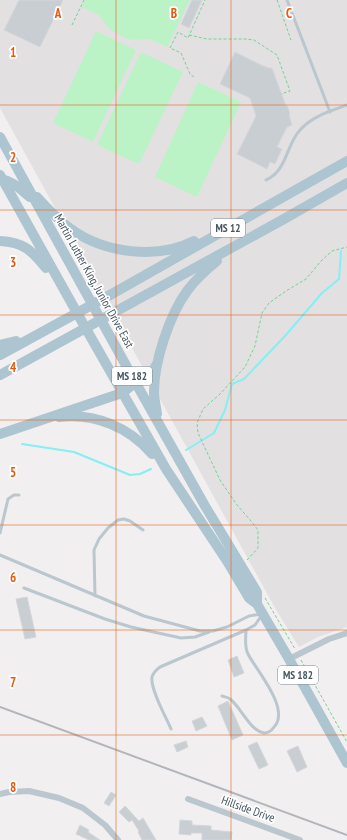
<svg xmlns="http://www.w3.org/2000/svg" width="347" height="840" viewBox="0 0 347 840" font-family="'PT Sans Narrow',sans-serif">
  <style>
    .education { fill: #e3e0e2 }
    .pitch { fill: #bbf3c7 }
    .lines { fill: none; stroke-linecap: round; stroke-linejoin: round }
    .stream { stroke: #85eff3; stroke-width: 2 }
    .building { fill: #c9ced3; stroke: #d3d7dc }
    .path { stroke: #70d492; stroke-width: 1; stroke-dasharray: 3 2; stroke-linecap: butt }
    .service { stroke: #bac7ce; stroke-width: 3 }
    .minor { stroke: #bac7ce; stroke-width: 6 }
    .primary { stroke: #adc5d0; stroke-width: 10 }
    .rail { stroke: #b1b6bb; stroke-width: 2 }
    .grid { fill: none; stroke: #e8590c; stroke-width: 1; stroke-opacity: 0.55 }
    .labels { text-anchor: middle; stroke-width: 3.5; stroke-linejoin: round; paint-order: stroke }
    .shield { fill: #fff; stroke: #7e898f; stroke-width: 1 }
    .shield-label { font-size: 11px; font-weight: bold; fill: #46575f }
    .street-label { font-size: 12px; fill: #46575f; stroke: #fff }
    .grid-label { font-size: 13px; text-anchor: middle; font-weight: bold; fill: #e8590c; stroke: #fff; stroke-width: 3.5; stroke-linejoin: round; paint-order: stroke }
  </style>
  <rect width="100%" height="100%" fill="#f2eff0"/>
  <path class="education" d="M0,0H347V627L318,637L299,647L275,608L0,108Z"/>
  <path class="pitch" d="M85,0H190L167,47L150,39L132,40L125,38L113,31L108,27L99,15L82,7Z
    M96,31L136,50L93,142L53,123Z
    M141,52L183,72L139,164L97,145Z
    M198,82L241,102L197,197L155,177Z"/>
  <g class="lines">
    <path class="stream" d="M22,444L74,452L130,475L140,474L151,469
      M186,450L214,433L225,410L232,384L244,379L285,336L322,293L339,279L341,251"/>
  </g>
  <path class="building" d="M19,0H63L40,47L4,30Z
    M192,0H202L189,28L181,24Z
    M235,52L261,65L269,68H272L286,106L287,105L290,114L289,115L292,125L287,127L277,147L282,149L275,164L270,162L267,169L237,154L256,116L250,98L220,84Z
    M27,597L36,637L25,639L16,599Z
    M237,656L244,673L234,677L228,660Z
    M228,701L243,735L232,740L218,706Z
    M202,717L207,726L196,731L192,721Z
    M186,741L188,747L177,752L174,745Z
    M257,742L268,765L259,769L248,746Z
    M298,746L307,767L297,772L287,751Z
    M111,792L116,795L109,806L104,803Z
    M125,806L139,821L143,818L156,840H142L138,832L139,831L132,820L129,822L119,812Z
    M180,820L192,821V825L211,826V830L232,832L231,840H202V833H191V835L179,834Z
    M80,825L89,830L88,832L100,840H89L76,834Z"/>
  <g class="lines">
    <path class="path" d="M277,0L291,40
      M72,25L84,0
      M189,35L207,39H245L254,40L277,55L290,91L281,94
      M194,77L190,74L181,53L170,48L178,32L188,38L205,0
      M247,560L258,548V530L251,521L237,505L220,480L198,433L197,423L203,409L220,394L245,367L255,346L262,313L269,303L286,291L306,279L321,261L332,251L347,247
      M265,598L295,649
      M301,660L347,742"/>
    <path class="service" d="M287,0L330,112
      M266,180C287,171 286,145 300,130C312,116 331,111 347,105
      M0,533L8,499L14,495H19
      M0,555L144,616L200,631H213L227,627L249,616L261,614
      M24,588L105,619L131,627L181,638L195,637L209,632
      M95,596L94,550L99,539L108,528L118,520L124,519L130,521L143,530
      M222,696C224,697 228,697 230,699C241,707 250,731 264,733C268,733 272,730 274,727C291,709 256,670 248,654C244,646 246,638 246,630
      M171,729C166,717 150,689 152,677C153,673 156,670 160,667L246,630L255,625L262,615"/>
    <path class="minor" d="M289,659L329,639L347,633
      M0,794L9,792L29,791L59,798L83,808L105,825L118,840
      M188,799L300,840"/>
    <path class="primary" d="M0,137L128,369L205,506L257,592V604
      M0,175L81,320L166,469L227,561L249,598L257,604L289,659L347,763
      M0,179C13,181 20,189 30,197
      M37,197C47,208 58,220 71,229C104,253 157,260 194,241
      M0,241C24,242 32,251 46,268
      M0,345L16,341
      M0,355L110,295L347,161
      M0,375L284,219L347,183
      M157,414C156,406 154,399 154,392C154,362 169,316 187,291C195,280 206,270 217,261
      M59,417C95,413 129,427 152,454
      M0,434L122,393C126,390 131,386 135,383C145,377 151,375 157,364"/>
    <path class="rail" d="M0,707L347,835"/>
  </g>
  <path class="grid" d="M116,0V840M231,0V840M0,105H347M0,210H347M0,315H347M0,420H347M0,525H347M0,630H347M0,735H347"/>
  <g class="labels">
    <g class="shield">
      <rect x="211" y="219" width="34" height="18" rx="3"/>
      <rect x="112" y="367" width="40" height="18" rx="3"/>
      <rect x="278" y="666" width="40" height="18" rx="3"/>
    </g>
    <g class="shield-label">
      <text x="228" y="232">MS 12</text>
      <text x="132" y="380">MS 182</text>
      <text x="298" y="679">MS 182</text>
    </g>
    <g class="street-label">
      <text transform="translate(94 281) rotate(61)" y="4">Martin Luther King, Junior Drive East</text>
      <text transform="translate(248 809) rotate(20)" y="4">Hillside Drive</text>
    </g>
  </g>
  <g class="grid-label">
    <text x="58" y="18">A</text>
    <text x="174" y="18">B</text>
    <text x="289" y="18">C</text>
    <text x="13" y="57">1</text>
    <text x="13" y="162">2</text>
    <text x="13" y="267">3</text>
    <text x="13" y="372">4</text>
    <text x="13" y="477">5</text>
    <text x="13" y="582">6</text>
    <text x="13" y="687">7</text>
    <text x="13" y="792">8</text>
  </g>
</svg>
